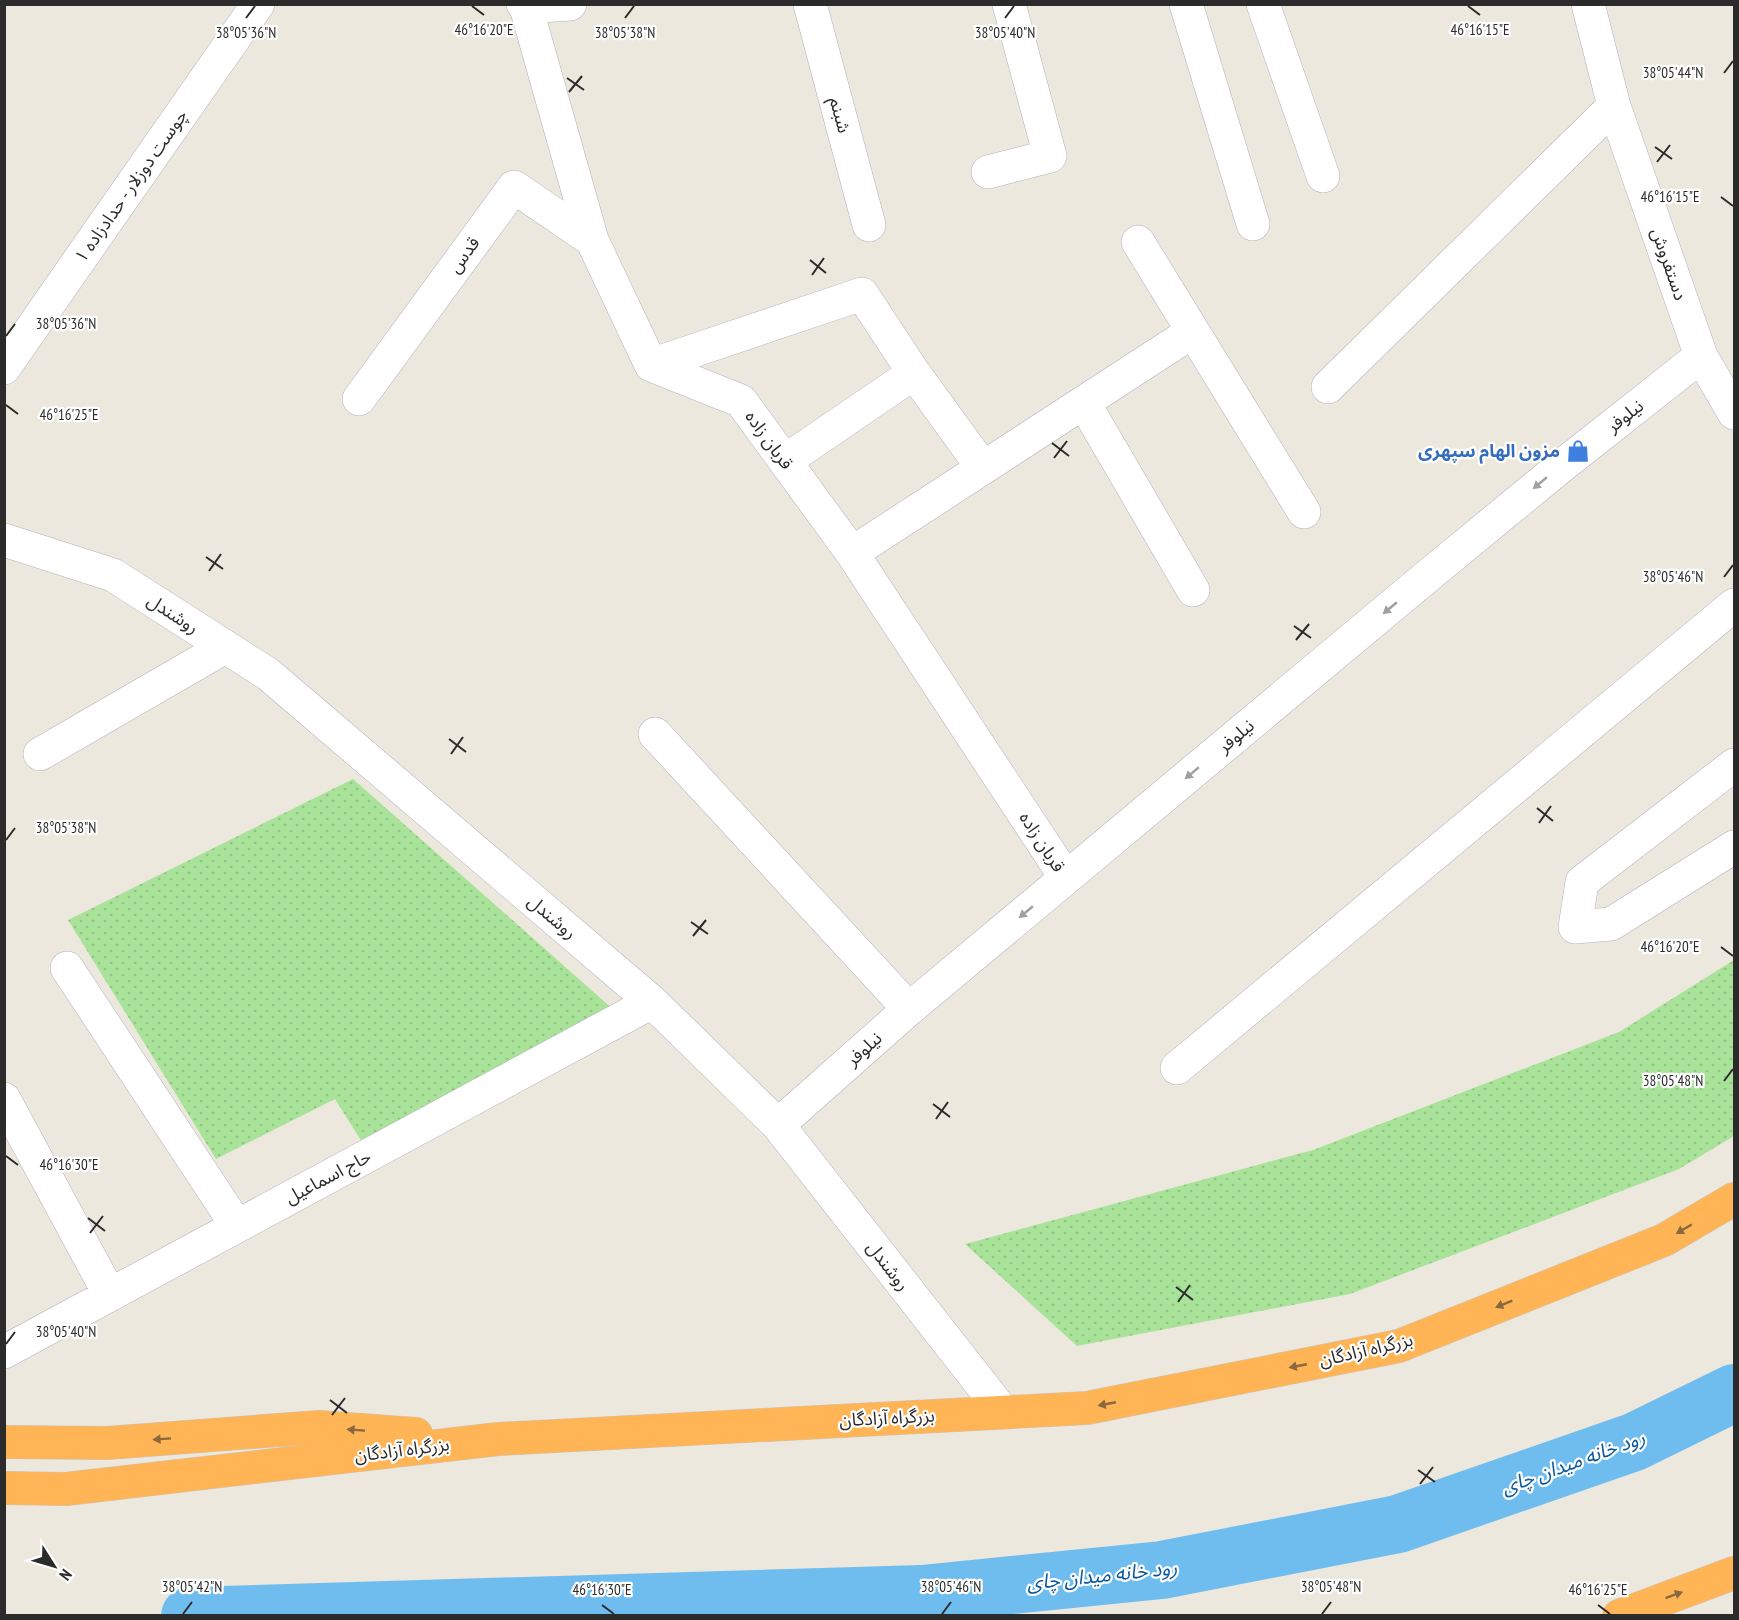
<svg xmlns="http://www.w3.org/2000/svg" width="1739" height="1620" viewBox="0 0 1739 1620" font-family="'PT Sans Narrow','Noto Sans Arabic',sans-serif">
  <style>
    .green { fill: url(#green-dots) }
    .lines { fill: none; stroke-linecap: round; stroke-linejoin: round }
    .river { stroke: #6fbdef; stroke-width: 58 }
    .minor-casing { stroke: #b1b1be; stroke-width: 34 }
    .highway-casing { stroke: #c8c8c8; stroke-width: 34 }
    .minor { stroke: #fff; stroke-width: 33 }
    .highway { stroke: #ffb456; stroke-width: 33 }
    .oneway { fill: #a0a0a0 }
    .oneway2 { fill: #8a693e }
    .ticks { fill: none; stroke: #2b2b2b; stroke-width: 2 }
    .labels { text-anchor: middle; stroke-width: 4.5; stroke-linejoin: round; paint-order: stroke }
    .street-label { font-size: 18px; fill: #2b2b2b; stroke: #fff }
    .shop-label { font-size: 18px; font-weight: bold; fill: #366cbe; stroke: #fff; text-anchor: end }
    .water-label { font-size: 20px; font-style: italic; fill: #0d599d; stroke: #fff }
    .ticks-label { font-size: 15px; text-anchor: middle; fill: #2b2b2b; stroke: #fff; stroke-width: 4.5; stroke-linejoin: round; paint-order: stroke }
  </style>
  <defs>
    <pattern id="green-dots" width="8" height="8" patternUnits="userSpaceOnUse" patternTransform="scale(1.5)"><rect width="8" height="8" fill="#a9e399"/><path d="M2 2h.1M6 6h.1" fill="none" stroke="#92c384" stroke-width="1.8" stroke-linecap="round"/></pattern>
  </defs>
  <rect width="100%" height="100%" fill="#ede8dd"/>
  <path class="green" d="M353,779L615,1011L362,1142L335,1099L216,1159L68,920Z
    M1734,960V1136L1679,1169L1350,1294L1077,1346L965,1244L1313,1150L1619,1032Z"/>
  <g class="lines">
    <path class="river" d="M190,1616L922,1594L1162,1570L1398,1524L1634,1442L1734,1393"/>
    <g class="minor-casing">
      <path id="minor" d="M523,4L526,7L592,240L651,365L741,401L852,553L1066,878
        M810,4L869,225
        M1186,4L1253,224
        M1263,4L1323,176
        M1588,4L1614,106L1701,356L1734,413
        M526,7L570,4
        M988,172L1050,156L1009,4
        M1138,242L1304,512
        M651,365L862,294L914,373
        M4,368L258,4
        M1328,387L1614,106
        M359,399L514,187L592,240
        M1084,403L1193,590
        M785,461L914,373L983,468
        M4,540L113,575L268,674L652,1002L778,1125L1003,1412
        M852,553L1192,332
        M655,734L909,1009
        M40,754L225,647
        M1734,765L1582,882L1575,927L1611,924L1734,847
        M67,968L237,1226
        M1177,1068L1734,605
        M4,1099L110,1295
        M778,1125L909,1009L1424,579L1559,468L1701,356
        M4,1352L652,1002"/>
    </g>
    <g class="highway-casing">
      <path id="highway" d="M4,1442L107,1443L319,1427L416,1434
        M4,1488L66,1489L498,1439L1087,1408L1399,1346L1664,1240L1734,1199
        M1619,1616L1734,1573"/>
    </g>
    <use href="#minor" class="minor"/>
    <use href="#highway" class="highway"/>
  </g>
  <defs><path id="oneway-solid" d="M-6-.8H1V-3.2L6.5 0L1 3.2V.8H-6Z" transform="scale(1.5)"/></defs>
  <g class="oneway">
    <use href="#oneway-solid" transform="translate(1540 483) rotate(140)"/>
    <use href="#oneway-solid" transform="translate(1390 608) rotate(140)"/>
    <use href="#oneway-solid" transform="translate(1192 773) rotate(140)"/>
    <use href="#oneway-solid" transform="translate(1026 912) rotate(140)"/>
  </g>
  <g class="oneway2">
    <use href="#oneway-solid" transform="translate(1684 1229) rotate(150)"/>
    <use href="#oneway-solid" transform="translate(1504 1304) rotate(158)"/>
    <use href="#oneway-solid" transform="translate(1298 1366) rotate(169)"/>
    <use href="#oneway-solid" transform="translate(1107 1404) rotate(169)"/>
    <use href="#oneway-solid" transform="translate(356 1430) rotate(-176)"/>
    <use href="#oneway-solid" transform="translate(162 1439) rotate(176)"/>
    <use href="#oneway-solid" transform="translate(1674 1595) rotate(-20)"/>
  </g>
  <path class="ticks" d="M472,6L484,15M1468,6L1480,15M246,18L255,6M625,18L634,6M1005,18L1014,6M1724,73L1733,61M567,78L584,90M569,92L582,76M1655,147L1672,159M1657,162L1670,145M1721,197L1733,206M810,260L826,273M812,275L824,258M6,336L15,324M6,405L18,414M1052,443L1069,456M1054,458L1067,441M206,557L223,569M209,571L221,554M1724,577L1733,565M1294,626L1311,638M1296,640L1309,624M449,739L466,752M451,754L463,737M1537,808L1553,821M1539,823L1551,806M6,840L15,828M691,922L708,934M693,936L706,920M1721,947L1733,956M1724,1081L1733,1069M933,1104L950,1117M936,1119L948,1102M6,1156L18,1165M88,1218L105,1231M90,1233L103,1216M1176,1287L1193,1300M1178,1302L1190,1285M6,1344L15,1332M330,1400L347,1413M332,1415L345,1398M1418,1470L1435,1482M1420,1484L1433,1467M602,1605L614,1614M1598,1605L1610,1614M183,1614L192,1602M942,1614L951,1602M1322,1614L1331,1602"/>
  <defs>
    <g id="shop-bare" transform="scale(1.8)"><path d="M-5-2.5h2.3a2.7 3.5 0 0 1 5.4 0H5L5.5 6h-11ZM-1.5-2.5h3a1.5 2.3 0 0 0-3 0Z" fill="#3f7fe0" stroke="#fff" stroke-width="2.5" paint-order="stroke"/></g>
  </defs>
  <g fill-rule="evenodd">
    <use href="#shop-bare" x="1578" y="451"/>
  </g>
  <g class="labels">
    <g class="street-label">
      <text transform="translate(840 115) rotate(75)" y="6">شبنم</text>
      <text transform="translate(131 186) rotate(-55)" y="6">چوست دوزلار - حدادزاده ۱</text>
      <text transform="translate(464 255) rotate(-54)" y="6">قدس</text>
      <text transform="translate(1669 264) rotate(71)" y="6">دستفروش</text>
      <text transform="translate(1625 416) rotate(-38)" y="6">نیلوفر</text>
      <text transform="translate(769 440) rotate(54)" y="6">قربان زاده</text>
      <text transform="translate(173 614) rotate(33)" y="6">روشندل</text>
      <text transform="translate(1236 736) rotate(-40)" y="6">نیلوفر</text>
      <text transform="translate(1042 842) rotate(57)" y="6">قربان زاده</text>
      <text transform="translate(552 917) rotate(40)" y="6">روشندل</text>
      <text transform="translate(864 1049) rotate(-42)" y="6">نیلوفر</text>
      <text transform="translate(328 1177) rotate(-28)" y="6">حاج اسماعیل</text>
      <text transform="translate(888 1266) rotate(52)" y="6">روشندل</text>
      <text transform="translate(1366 1350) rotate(-13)" y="6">بزرگراه آزادگان</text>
      <text transform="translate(887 1418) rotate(-3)" y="6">بزرگراه آزادگان</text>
      <text transform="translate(402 1450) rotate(-7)" y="6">بزرگراه آزادگان</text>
    </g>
    <g class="shop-label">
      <text x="1560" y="457">مزون الهام سپهری</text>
    </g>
    <g class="water-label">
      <text transform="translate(1573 1462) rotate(-20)" y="7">رود خانه میدان چای</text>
      <text transform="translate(1102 1575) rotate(-6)" y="7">رود خانه میدان چای</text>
    </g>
  </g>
  <g class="ticks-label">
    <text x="484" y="35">46°16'20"E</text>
    <text x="1480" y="35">46°16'15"E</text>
    <text x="246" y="38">38°05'36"N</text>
    <text x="625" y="38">38°05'38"N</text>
    <text x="1005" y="38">38°05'40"N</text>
    <text x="1673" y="78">38°05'44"N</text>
    <text x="1670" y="202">46°16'15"E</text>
    <text x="66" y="329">38°05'36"N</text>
    <text x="69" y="420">46°16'25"E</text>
    <text x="1673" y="582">38°05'46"N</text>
    <text x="66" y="833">38°05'38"N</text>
    <text x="1670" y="952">46°16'20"E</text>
    <text x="1673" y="1086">38°05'48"N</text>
    <text x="69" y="1170">46°16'30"E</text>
    <text x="66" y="1337">38°05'40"N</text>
    <text x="192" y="1592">38°05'42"N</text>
    <text x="951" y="1592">38°05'46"N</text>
    <text x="1331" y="1592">38°05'48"N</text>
    <text x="602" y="1595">46°16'30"E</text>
    <text x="1598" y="1595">46°16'25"E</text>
  </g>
  <rect width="1739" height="1620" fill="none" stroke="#2b2b2b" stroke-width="12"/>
  <g transform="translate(54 1566) rotate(127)" stroke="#ffffff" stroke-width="4.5" paint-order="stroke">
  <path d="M0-4.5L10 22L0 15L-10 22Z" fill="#2b2b2b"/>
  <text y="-9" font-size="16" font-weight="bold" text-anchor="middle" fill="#2b2b2b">N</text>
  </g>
</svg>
